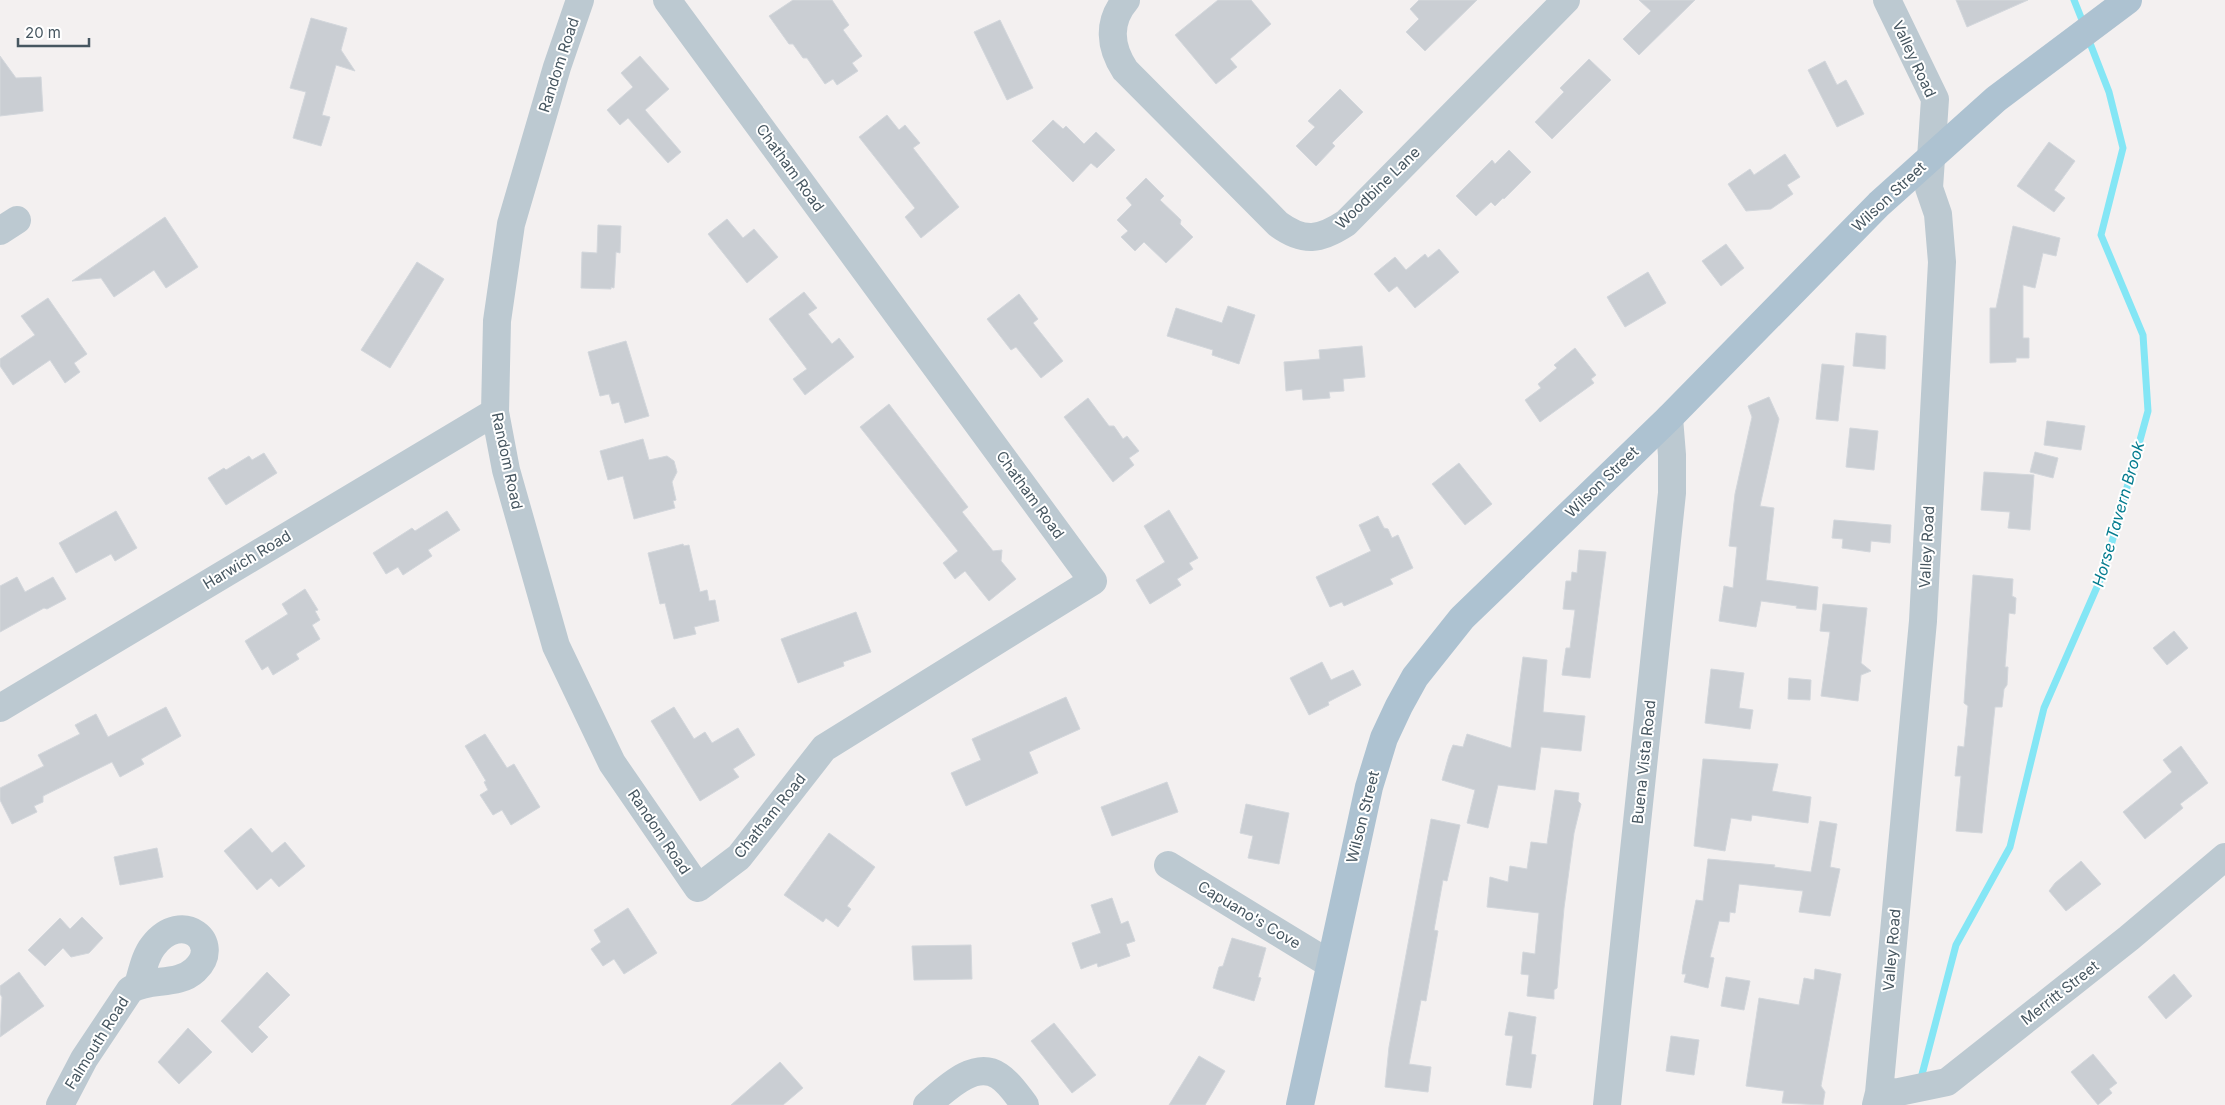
<svg xmlns="http://www.w3.org/2000/svg" width="2225" height="1105" viewBox="0 0 2225 1105" font-family="Inter,sans-serif">
  <style>
    .lines { fill: none; stroke-linecap: round; stroke-linejoin: round }
    .stream { stroke: #84e6f5; stroke-width: 7 }
    .building { fill: #caced3; stroke: #d3d7dc }
    .minor { stroke: #bcc9d1; stroke-width: 28 }
    .major { stroke: #adc2d1; stroke-width: 28 }
    .labels { text-anchor: middle; stroke-width: 4; stroke-linejoin: round; paint-order: stroke }
    .street-label { font-size: 15px; fill: #465660; stroke: #fff }
    .water-label { font-size: 16px; font-style: italic; fill: #047c8f; stroke: #fff }
  </style>
  <rect width="100%" height="100%" fill="#f3f0f0"/>
  <g class="lines">
    <path class="stream" d="M2074,0L2084,25
      M1920,1082L1956,945L2010,847L2044,708L2104,571L2148,411L2143,335L2101,235L2123,148L2109,92L2088,38"/>
  </g>
  <path class="building" d="M793,0H832L849,25L843,30L862,56L852,63L858,71L837,85L833,79L825,84L807,58H803L793,44H789L769,16Z
    M1218,0H1251L1271,24L1230,59L1237,67L1216,84L1175,35Z
    M1419,0H1477L1425,51L1406,32L1419,19L1410,9Z
    M1639,0H1695L1639,55L1623,39L1651,11Z
    M1956,0H2028L1967,27Z
    M311,18L347,28L341,50L355,71L336,65L322,115L330,117L321,146L293,138L306,92L290,88Z
    M1000,20L1033,88L1007,100L974,32Z
    M0,56L16,78L41,77L43,111L0,116Z
    M640,56L669,89L645,110L681,152L668,163L628,118L620,125L607,110L633,87L621,73Z
    M1589,59L1611,80L1552,139L1535,122L1564,92L1560,88Z
    M1825,61L1837,85L1846,80L1864,114L1837,127L1808,70Z
    M1340,89L1363,112L1332,143L1335,146L1316,166L1296,146L1315,127L1308,121Z
    M887,115L899,130L905,125L920,143L913,148L959,207L921,238L905,217L915,208L859,137Z
    M1053,120L1063,129L1066,126L1084,144L1096,132L1115,150L1097,168L1091,163L1073,182L1032,141Z
    M2049,142L2075,161L2054,190L2065,198L2054,212L2017,186Z
    M1509,150L1531,172L1504,199L1503,198L1495,206L1491,202L1476,216L1456,196L1492,160L1495,164Z
    M1785,154L1800,177L1787,185L1793,194L1771,209L1746,211L1728,184L1750,169L1754,175Z
    M1146,178L1164,196L1160,200L1181,220L1180,224L1193,237L1166,263L1144,242L1135,251L1121,237L1128,231L1117,220L1132,205L1126,198Z
    M165,217L198,267L166,288L154,270L114,297L101,278L72,281Z
    M727,219L743,238L754,229L778,257L747,283L708,234Z
    M598,225L621,226L620,253L616,252L614,288L611,287V289L581,288L582,252L597,253Z
    M2013,226L2060,238L2056,256L2043,253L2035,288L2023,285V338H2029V358H2016V362L1990,363V308H1996Z
    M1726,244L1744,268L1721,286L1702,261Z
    M1439,249L1459,272L1415,308L1397,286L1389,292L1374,274L1395,257L1406,270L1425,254L1428,258Z
    M417,262L444,279L390,368L361,350Z
    M1648,272L1666,303L1625,327L1607,297Z
    M804,292L817,308L808,314L832,344L839,338L854,357L805,395L793,379L807,369L769,319Z
    M1019,294L1038,319L1033,323L1063,361L1041,378L1016,347L1011,350L987,319Z
    M48,298L87,354L74,363L80,372L65,383L50,360L13,385L0,366V359L35,335L21,316Z
    M1228,306L1255,315L1239,364L1212,355L1213,350L1167,336L1176,308L1222,323Z
    M1856,333L1886,336L1885,369L1853,366Z
    M626,341L649,416L625,423L619,402L612,404L609,394L600,396L588,352Z
    M1362,346L1365,377L1343,379L1344,391L1329,392L1330,398L1303,400L1302,389L1286,391L1284,362L1320,359L1319,350Z
    M1575,348L1596,375L1591,379L1594,383L1540,422L1525,400L1541,388L1538,384L1557,368L1554,365Z
    M1822,364L1844,366L1838,421L1816,419Z
    M1769,397L1779,419L1760,506L1774,508L1766,580L1818,587L1816,610L1796,608L1797,606L1761,601L1756,627L1719,621L1724,586L1733,588L1737,547L1729,546L1735,494L1752,417L1748,406Z
    M1088,398L1109,426H1114L1123,439L1127,436L1139,451L1129,458L1134,465L1113,482L1064,417Z
    M889,404L968,507L962,512L993,551L1002,550L1001,561L1016,579L989,601L965,571L955,579L943,563L958,551L860,427Z
    M2047,421L2085,426L2081,450L2044,445Z
    M1850,428L1878,431L1874,470L1846,467Z
    M643,439L649,460L667,456L674,461L677,472L672,482L676,500L673,501L675,508L634,519L623,476L608,480L600,451Z
    M2035,452L2058,458L2053,478L2030,472Z
    M264,453L277,473L226,505L208,478L224,468L226,470L249,456L252,460Z
    M1459,463L1492,504L1465,525L1432,484Z
    M1984,472L2034,475L2030,530L2008,528L2010,512L1981,510Z
    M1169,510L1198,558L1189,563L1193,569L1177,579L1181,585L1150,604L1136,580L1165,562L1144,526Z
    M116,511L137,548L115,561L111,554L76,573L59,543Z
    M447,511L460,530L428,550L432,556L403,575L398,567L386,574L373,553L412,528L415,531Z
    M1378,516L1384,528L1388,529L1392,538L1398,535L1413,568L1390,579L1393,584L1344,606L1342,602L1330,607L1316,577L1371,551L1359,525Z
    M1834,520L1891,525L1890,543L1871,541L1870,552L1842,548L1843,539L1832,538Z
    M683,544L684,546L689,545L700,592L707,590L709,601L715,600L719,621L694,627L696,634L674,639L665,603L660,604L648,553Z
    M1579,550L1606,552L1590,678L1562,675L1566,648H1570L1575,610L1563,609L1566,581H1571L1572,572L1577,573Z
    M1973,575L2013,579L2012,596L2016,598L2015,614L2009,613L2005,667H2008L2007,685L2004,689L2002,707H1995L1982,833L1956,831L1961,776H1955L1958,746L1964,747L1968,706L1964,703Z
    M17,577L25,592L53,577L66,599L47,609L44,608L0,632V586Z
    M305,589L318,610L315,611L320,620L312,625L320,639L296,654L299,659L273,675L268,666L262,670L245,641L288,614L282,604Z
    M1823,604L1867,608L1861,663L1871,671L1861,675L1858,701L1821,696L1830,632L1820,631Z
    M856,612L871,652L843,662L844,666L798,683L781,639Z
    M2174,631L2188,648L2167,665L2153,648Z
    M1523,657L1547,660L1543,712L1585,716L1581,751L1541,747L1535,790L1498,785L1488,828L1467,823L1475,790L1442,780L1449,755L1453,745L1463,747L1467,734L1511,748Z
    M1322,662L1331,680L1353,670L1361,685L1328,702L1329,705L1309,715L1290,678Z
    M1711,669L1744,673L1739,708L1753,710L1750,729L1705,723Z
    M1789,678L1811,680L1810,700L1788,699Z
    M1066,697L1080,729L1029,752L1038,773L966,806L951,773L981,760L972,739Z
    M166,707L181,736L141,759L144,764L120,777L112,762L43,796V802L34,806L37,812L12,824L0,800V788L44,766L38,755L80,734L75,725L96,714L108,737Z
    M674,707L694,739L705,732L712,743L738,728L755,755L733,769L739,777L700,801L651,721Z
    M485,734L507,768L514,764L540,807L511,825L502,810L493,815L480,795L488,790L484,782L486,781L465,746Z
    M2181,746L2208,783L2180,804L2183,808L2145,839L2123,812L2172,772L2163,760Z
    M1703,759L1778,764L1772,791L1811,797L1808,823L1752,815L1751,821L1731,818L1725,851L1694,846Z
    M1167,782L1178,812L1112,836L1101,807Z
    M1555,790L1579,793L1578,801L1581,804L1574,833L1564,908L1557,988L1554,990V999L1527,996L1529,975L1521,974L1523,952L1535,954L1539,913L1487,907L1490,877L1508,882L1510,866L1527,869L1531,842L1547,844Z
    M1246,804L1289,813L1279,864L1248,858L1253,836L1240,833Z
    M1431,819L1460,825L1447,881L1443,880L1434,930L1438,931L1426,1001L1421,1000L1409,1064L1431,1067L1428,1092L1385,1087L1389,1047Z
    M1820,821L1837,824L1830,867L1840,869L1830,916L1799,912L1803,891L1739,884L1735,913L1730,912L1729,922L1719,921L1710,957L1714,958L1708,988L1684,982L1686,974H1682L1683,965L1696,900L1703,901L1708,859L1775,865L1774,867L1811,872Z
    M251,828L272,853L285,842L305,866L279,887L271,878L257,890L224,851Z
    M829,833L875,867L847,906L851,909L838,927L826,918L823,922L784,895Z
    M157,848L163,877L120,885L114,857Z
    M2081,861L2101,884L2066,911L2049,891L2055,883Z
    M1112,898L1121,924L1128,921L1135,941L1126,944L1130,956L1098,967L1097,963L1081,969L1072,943L1101,933L1091,905Z
    M628,908L657,953L624,974L614,959L603,966L591,949L601,942L594,930Z
    M82,917L103,938L89,953L71,957L63,948L45,966L28,950L60,918L70,929Z
    M1232,938L1266,948L1258,977L1261,978L1254,1001L1213,988L1219,967L1223,966Z
    M971,945L972,979L914,980L912,946Z
    M1815,969L1841,974L1821,1086L1825,1092L1823,1105L1782,1103L1784,1091L1746,1086L1759,998L1799,1005L1804,978L1814,980Z
    M19,972L44,1006L0,1037L2,997L0,994V986Z
    M267,972L290,995L258,1027L268,1037L252,1053L221,1021Z
    M2174,974L2192,996L2166,1019L2148,997Z
    M1726,977L1750,981L1744,1010L1721,1006Z
    M1509,1012L1536,1017L1531,1054L1536,1055L1531,1088L1506,1085L1513,1036L1505,1035Z
    M1054,1023L1096,1075L1072,1093L1031,1041Z
    M188,1028L212,1052L179,1084L158,1062Z
    M1671,1036L1699,1040L1694,1075L1666,1071Z
    M2093,1054L2117,1083L2109,1089L2112,1093L2098,1105L2071,1072Z
    M1199,1056L1225,1071L1205,1105H1169Z
    M780,1062L803,1088L783,1105H731Z"/>
  <g class="lines">
    <path class="minor" d="M580,0L557,67L511,224L497,321L495,412L506,470L556,646L612,763L698,888L739,857L824,748L1093,581L667,0
      M1126,0C1107,22 1110,47 1125,70L1278,224C1304,243 1320,240 1346,223L1566,0
      M0,231L17,220
      M0,708L495,412
      M1168,865L1330,964
      M1879,1093L1899,1092L1947,1082L2129,938L2225,857
      M60,1105L84,1059L130,990C149,977 177,987 195,970C224,943 182,908 153,946C145,956 142,972 138,985
      M927,1105C944,1091 974,1059 999,1076C1010,1083 1017,1095 1025,1105
      M1607,1105L1672,493V455L1669,418
      M1876,1105L1879,1093L1923,621L1942,262L1938,214L1929,188L1935,99L1887,0"/>
    <path class="major" d="M1300,1105L1369,787L1384,738L1399,706L1415,677L1462,618L1669,418L1879,204L1996,99L2128,0"/>
  </g>
  <g class="labels">
    <g class="street-label">
      <text transform="translate(1914 59) rotate(65)" y="5">Valley Road</text>
      <text transform="translate(559 65) rotate(-72)" y="5">Random Road</text>
      <text transform="translate(790 168) rotate(54)" y="5">Chatham Road</text>
      <text transform="translate(1378 188) rotate(-44)" y="5">Woodbine Lane</text>
      <text transform="translate(1889 197) rotate(-43)" y="5">Wilson Street</text>
      <text transform="translate(507 461) rotate(78)" y="5">Random Road</text>
      <text transform="translate(1602 482) rotate(-44)" y="5">Wilson Street</text>
      <text transform="translate(1030 495) rotate(54)" y="5">Chatham Road</text>
      <text transform="translate(1927 547) rotate(-87)" y="5">Valley Road</text>
      <text transform="translate(247 560) rotate(-31)" y="5">Harwich Road</text>
      <text transform="translate(1644 762) rotate(-84)" y="5">Buena Vista Road</text>
      <text transform="translate(770 816) rotate(-51)" y="5">Chatham Road</text>
      <text transform="translate(1363 817) rotate(-76)" y="5">Wilson Street</text>
      <text transform="translate(659 832) rotate(56)" y="5">Random Road</text>
      <text transform="translate(1249 915) rotate(31)" y="5">Capuano's Cove</text>
      <text transform="translate(1892 950) rotate(-85)" y="5">Valley Road</text>
      <text transform="translate(2060 993) rotate(-38)" y="5">Merritt Street</text>
      <text transform="translate(97 1043) rotate(-58)" y="5">Falmouth Road</text>
    </g>
    <g class="water-label">
      <text transform="translate(2118 514) rotate(-74)" y="6">Horse Tavern Brook</text>
    </g>
  </g>
  <path d="M18 38v8h71v-8" fill="none" stroke="#465660" stroke-width="2.5"/>
  <text x="25" y="38" font-size="15" fill="#465660" stroke="#ffffff" stroke-width="4" paint-order="stroke">20 m</text>
</svg>
